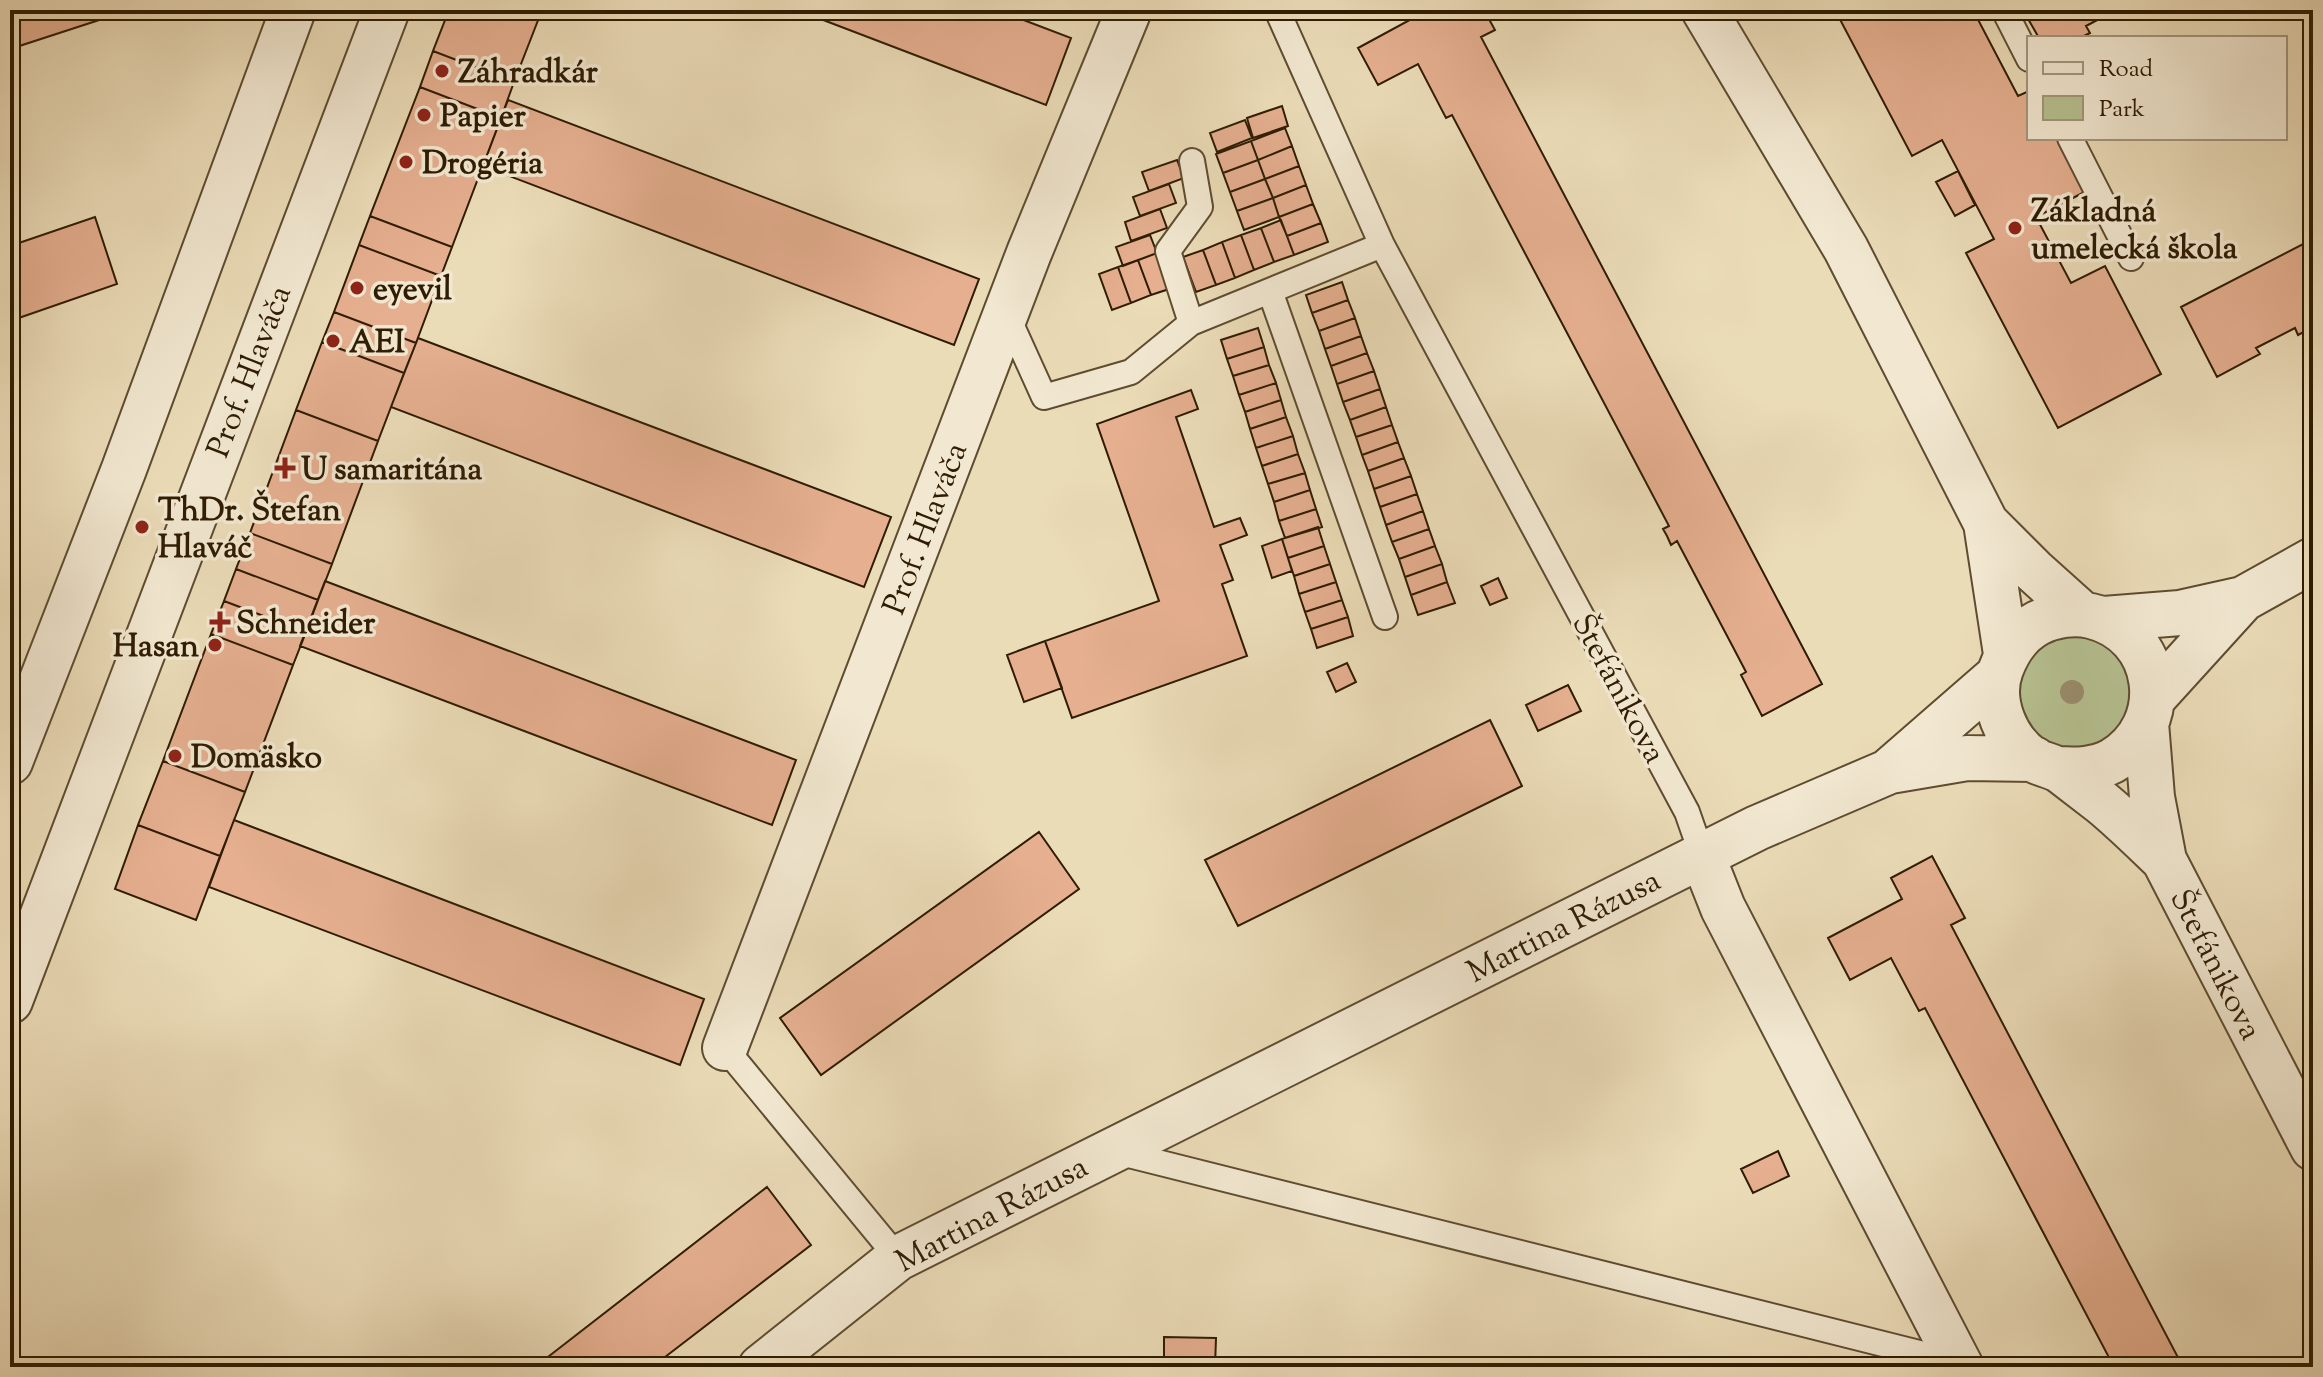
<svg xmlns="http://www.w3.org/2000/svg" width="2323" height="1377" viewBox="0 0 2323 1377" font-family="'Sorts Mill Goudy',serif">
  <style>
    .green { fill: #b6c090; stroke: #726e49; stroke-width: 2 }
    .building { fill: #e5af90; stroke: #2f1c02; stroke-width: 2 }
    .lines { fill: none; stroke-linecap: round; stroke-linejoin: round }
    .service-casing { stroke: #5e4c30; stroke-width: 28 }
    .minor-casing { stroke: #5e4c30; stroke-width: 48 }
    .service { stroke: #f2e8d1; stroke-width: 24 }
    .minor { stroke: #f2e8d1; stroke-width: 44 }
    .tree { fill: #9a8d6c }
    .poi-dot { fill: #8f2418; stroke: #f2e8d1; stroke-width: 3 }
    .labels { text-anchor: middle; stroke-width: 7; stroke-linejoin: round; paint-order: stroke }
    .poi-label { font-size: 32px; font-weight: bold; fill: #2f1c02; stroke: #f2e8d1; text-anchor: start }
    .street-label { font-size: 32px; fill: #2f1c02; stroke: #f2e8d1 }
  </style>
  <rect width="100%" height="100%" fill="#ebdcb8"/>
  <filter id="stains"><feTurbulence type="fractalNoise" baseFrequency=".0025" numOctaves="4"/><feColorMatrix values="0 0 0 0 .2 0 0 0 0 .09 0 0 0 0 .02 0 0 0 .5 -.17"/></filter>
  <radialGradient id="worn" r=".72"><stop offset=".6" stop-color="#630" stop-opacity="0"/><stop offset="1" stop-color="#630" stop-opacity=".3"/></radialGradient>
  <path class="green" d="M2080,632L2115,647L2134,681L2127,720L2099,746L2060,749L2042,741L2019,711L2018,672L2042,641Z"/>
  <path class="building" d="M10,10H130L10,49Z
    M449,10H542L514,82L433,51Z
    M797,10H997L1071,38L1046,105Z
    M1428,10H1484L1495,30L1481,37L1822,684L1762,716L1741,675L1746,672L1734,649L1677,541L1671,545L1667,536L1663,529L1669,526L1452,115L1446,118L1418,64L1378,85L1358,48Z
    M1835,10H1973L2018,96L2029,91V138H2079L2102,183L2036,217L2071,283L2105,266L2161,374L2058,428L1966,253L1994,239L1942,140L1912,156Z
    M2023,10H2116L2086,26L2090,33L2080,38H2039Z
    M433,51L514,82L501,118L420,87Z
    M420,87L501,118L452,247L370,216Z
    M508,100L979,279L954,345L483,166Z
    M1282,106L1288,126L1253,138L1247,118Z
    M1245,120L1252,138L1217,152L1210,133Z
    M1285,128L1292,146L1258,160L1251,141Z
    M1251,141L1258,160L1223,173L1216,154Z
    M1292,146L1299,166L1265,179L1258,160Z
    M1177,160L1184,178L1149,191L1142,172Z
    M1258,160L1265,179L1230,192L1223,173Z
    M1299,166L1306,185L1273,198L1265,179Z
    M1958,171L1975,205L1955,216L1936,182Z
    M1265,179L1273,198L1237,211L1230,192Z
    M1169,184L1176,203L1140,216L1133,197Z
    M1306,185L1313,204L1279,217L1273,198Z
    M1273,198L1279,217L1244,230L1237,211Z
    M1313,204L1321,223L1287,236L1279,217Z
    M1160,209L1167,228L1131,241L1125,222Z
    M370,216L452,247L441,276L359,245Z
    M95,217L117,284L10,321V246Z
    M1281,220L1294,255L1274,262L1261,228Z
    M1321,223L1328,242L1294,255L1287,236Z
    M1261,228L1274,262L1254,270L1241,235Z
    M1150,235L1157,253L1123,266L1116,247Z
    M1241,235L1254,270L1235,278L1222,242Z
    M2313,239V327L2298,335L2295,328L2256,348L2260,354L2217,377L2181,307Z
    M1222,242L1235,278L1216,285L1203,250Z
    M359,245L441,276L416,343L334,312Z
    M1203,250L1216,285L1196,292L1183,257Z
    M1157,253L1169,289L1151,295L1138,260Z
    M1138,260L1151,295L1131,303L1118,267Z
    M1118,267L1131,303L1112,310L1099,274Z
    M1342,282L1348,300L1312,313L1306,295Z
    M1348,300L1355,318L1319,331L1312,313Z
    M334,312L416,343L404,373L322,342Z
    M1355,318L1361,336L1325,349L1319,331Z
    M1258,328L1264,347L1227,359L1221,340Z
    M1361,336L1367,353L1331,366L1325,349Z
    M418,338L891,517L864,587L391,407Z
    M322,342L404,373L378,441L296,410Z
    M1264,347L1269,365L1233,376L1227,359Z
    M1367,353L1374,371L1337,384L1331,366Z
    M1269,365L1276,383L1239,395L1233,376Z
    M1374,371L1380,389L1343,402L1337,384Z
    M1276,383L1281,400L1245,412L1239,395Z
    M1380,389L1386,407L1350,420L1343,402Z
    M1191,390L1198,409L1176,417L1214,527L1240,518L1247,535L1220,545L1233,580L1222,584L1247,656L1072,718L1045,641L1159,601L1097,424Z
    M1281,400L1286,417L1250,429L1245,412Z
    M1386,407L1392,425L1356,437L1350,420Z
    M296,410L378,441L332,564L250,533Z
    M1286,417L1293,436L1256,448L1250,429Z
    M1392,425L1398,442L1362,455L1356,437Z
    M1293,436L1298,454L1262,466L1256,448Z
    M1398,442L1404,458L1368,471L1362,455Z
    M1298,454L1305,473L1268,484L1262,466Z
    M1404,458L1411,476L1374,489L1368,471Z
    M1305,473L1310,490L1274,502L1268,484Z
    M1411,476L1417,494L1380,507L1374,489Z
    M1310,490L1316,509L1279,521L1274,502Z
    M1417,494L1423,511L1386,525L1380,507Z
    M1316,509L1322,527L1285,538L1279,521Z
    M1423,511L1429,529L1392,542L1386,525Z
    M1318,527L1324,546L1288,558L1282,539Z
    M1429,529L1435,546L1399,559L1392,542Z
    M250,533L332,564L318,600L236,569Z
    M1282,539L1292,571L1272,578L1262,546Z
    M1324,546L1330,564L1294,576L1288,558Z
    M1435,546L1442,564L1405,577L1399,559Z
    M1330,564L1336,582L1299,594L1294,576Z
    M1442,564L1447,582L1411,595L1405,577Z
    M236,569L318,600L306,632L224,601Z
    M1498,578L1507,598L1490,605L1481,586Z
    M325,581L796,760L772,825L300,646Z
    M1336,582L1342,600L1305,612L1299,594Z
    M1447,582L1455,603L1418,615L1411,595Z
    M1342,600L1348,617L1311,629L1305,612Z
    M224,601L306,632L293,665L211,634Z
    M1348,617L1353,636L1317,648L1311,629Z
    M211,634L293,665L245,792L163,761Z
    M1045,641L1062,688L1024,702L1007,655Z
    M1347,663L1356,682L1336,692L1327,672Z
    M1568,685L1581,711L1538,731L1526,705Z
    M1490,720L1522,786L1238,926L1205,860Z
    M163,761L245,792L220,856L138,825Z
    M234,820L704,999L680,1065L209,887Z
    M138,825L220,856L196,920L115,889Z
    M1039,832L1079,889L821,1075L780,1018Z
    M1932,856L1965,918L1951,925L2183,1367H2114L1925,1008L1919,1011L1891,958L1850,980L1828,938L1902,899L1891,878Z
    M1778,1151L1789,1176L1753,1193L1741,1169Z
    M767,1187L811,1245L652,1367H535Z
    M1164,1337L1216,1338L1215,1367H1050V1358L1164,1360Z"/>
  <g class="lines">
    <g class="service-casing">
      <path id="service" d="M1277,10L1382,245L1687,812L1702,855
        M2004,10L2029,59
        M2070,138L2131,258
        M1270,291L1385,617
        M1006,313L1044,397L1131,372L1191,323L1382,245
        M1191,323L1168,251L1200,207L1192,161
        M725,1048L898,1258
        M1113,1151L1959,1363"/>
    </g>
    <g class="minor-casing">
      <path id="minor" d="M1704,10L1846,249L1986,523L2006,654
        M1986,523L2033,570L2082,614
        M2104,619L2180,613L2243,599L2313,560
        M2153,698L2243,599
        M2146,723L2152,797L2164,860L2313,1148
        M10,762L124,469L293,10
        M1891,769L1999,675
        M2059,769C2077,770 2095,770 2112,761C2174,725 2162,633 2091,616C2074,612 2054,615 2038,623C2019,633 2008,650 2001,669C1989,701 2006,742 2034,760C2043,765 2054,766 2062,772C2075,782 2088,792 2101,802C2123,820 2143,840 2164,860
        M1702,855L1723,908L1961,1367
        M10,1001L387,10
        M725,1048L1029,253L1129,10
        M761,1367L898,1258L1757,828L1890,771L1967,758L2034,759"/>
    </g>
    <use href="#service" class="service"/>
    <use href="#minor" class="minor"/>
  </g>
  <circle class="tree" cx="2072" cy="692" r="12"/>
  <g class="poi-dot">
    <circle cx="442" cy="71" r="8"/>
    <circle cx="424" cy="115" r="8"/>
    <circle cx="406" cy="162" r="8"/>
    <circle cx="2015" cy="228" r="8"/>
    <circle cx="357" cy="288" r="8"/>
    <circle cx="333" cy="341" r="8"/>
    <path d="M281 456h8v8h8v8h-8v8h-8v-8h-8v-8h8z"/>
    <circle cx="142" cy="527" r="8"/>
    <path d="M216 610h8v8h8v8h-8v8h-8v-8h-8v-8h8z"/>
    <circle cx="215" cy="645" r="8"/>
    <circle cx="175" cy="756" r="8"/>
  </g>
  <g class="labels">
    <g class="poi-label">
      <text x="458" y="82">Záhradkár</text>
      <text x="440" y="126">Papier</text>
      <text x="422" y="173">Drogéria</text>
      <text x="2031" y="221">Základná<tspan x="2031" dy="37">umelecká škola</tspan></text>
      <text x="373" y="299">eyevil</text>
      <text x="349" y="352">AEI</text>
      <text x="301" y="479">U samaritána</text>
      <text x="158" y="520">ThDr. Štefan<tspan x="158" dy="37">Hlaváč</tspan></text>
      <text x="236" y="633">Schneider</text>
      <text x="199" y="656" text-anchor="end">Hasan</text>
      <text x="191" y="767">Domäsko</text>
    </g>
    <g class="street-label">
      <text transform="translate(248 371) rotate(-69)" y="11">Prof. Hlaváča</text>
      <text transform="translate(924 528) rotate(-69)" y="11">Prof. Hlaváča</text>
      <text transform="translate(1620 688) rotate(62)" y="11">Štefánikova</text>
      <text transform="translate(1563 925) rotate(-27)" y="11">Martina Rázusa</text>
      <text transform="translate(2217 964) rotate(63)" y="11">Štefánikova</text>
      <text transform="translate(991 1213) rotate(-28)" y="11">Martina Rázusa</text>
    </g>
  </g>
  <rect width="2323" height="1377" fill="none" stroke="#ebdcb8" stroke-width="40"/>
  <rect x="12" y="12" width="2299" height="1353" fill="none" stroke="#2f1c02" stroke-width="4"/>
  <rect x="20" y="20" width="2283" height="1337" fill="none" stroke="#2f1c02" stroke-width="2"/>
  <rect x="2027" y="36" width="260" height="104" fill="#f2e8d1" stroke="#a4967e" stroke-width="2"/>
  <rect x="2043" y="62" width="40" height="12" fill="#f2e8d1" stroke="#a4967e" stroke-width="2"/>
  <text x="2099" y="76" font-size="24" fill="#2f1c02">Road</text>
  <rect x="2043" y="96" width="40" height="24" fill="#b6c090" stroke="#a4967e" stroke-width="2"/>
  <text x="2099" y="116" font-size="24" fill="#2f1c02">Park</text>
  <rect width="100%" height="100%" filter="url(#stains)"/>
  <rect width="100%" height="100%" fill="url(#worn)"/>
</svg>
